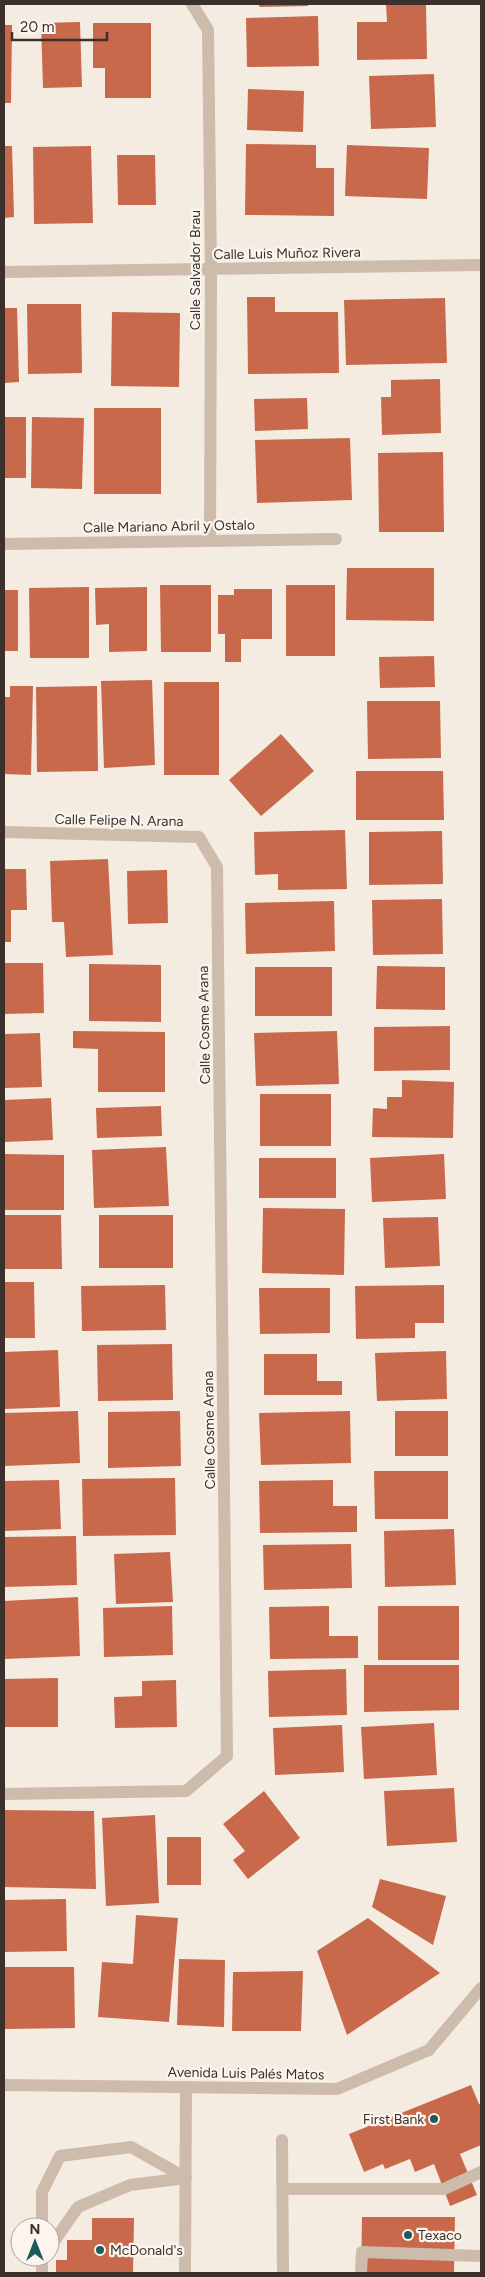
<svg xmlns="http://www.w3.org/2000/svg" width="485" height="2277" viewBox="0 0 485 2277" font-family="Figtree,sans-serif">
  <style>
    .building { fill: #c8694b }
    .lines { fill: none; stroke-linecap: round; stroke-linejoin: round }
    .service { stroke: #cdbbac; stroke-width: 12 }
    .minor { stroke: #cdbbac; stroke-width: 12 }
    .poi-dot { fill: #1f5a5e; stroke: #fbf5ee; stroke-width: 2 }
    .labels { text-anchor: middle; stroke-width: 4.5; stroke-linejoin: round; paint-order: stroke }
    .street-label { font-size: 14px; fill: #3b302b; stroke: #fbf5ee }
    .poi-label { font-size: 14px; fill: #3b302b; stroke: #fbf5ee; text-anchor: start }
  </style>
  <rect width="100%" height="100%" fill="#f4ebe1"/>
  <path class="building" d="M258,4H307L308,6L260,7Z
    M386,4H426L427,59L357,60V22H387Z
    M318,16L319,66L247,67L246,18Z
    M80,22L82,87L43,88L41,23Z
    M93,23H151V98H105V68H93Z
    M4,25H12L11,103H4Z
    M434,74L436,127L371,129L369,76Z
    M248,89L304,91L303,132L247,130Z
    M246,144L316,145V168H334V216L245,215Z
    M347,145L429,148L427,199L345,196Z
    M4,146H12L14,217L4,218Z
    M91,146L93,223L34,224L33,147Z
    M117,155H155L156,205H118Z
    M247,297H275V312H338L339,373L248,374Z
    M445,298L447,363L346,365L344,300Z
    M27,304H81L82,373L28,374Z
    M4,308H17L19,382L4,383Z
    M112,312L180,313L179,387L111,386Z
    M440,379L441,433L382,435L381,397H391V380Z
    M307,398L308,429L255,431L254,399Z
    M94,408H161V494H94Z
    M4,417H26V478H4Z
    M32,417L84,418L82,489L31,488Z
    M350,438L352,500L257,503L255,440Z
    M443,452L444,532H379L378,453Z
    M347,568H434V621L346,620Z
    M160,585H211V652H161Z
    M286,585H335V656H286Z
    M89,587V658H30L29,588Z
    M147,587V651L109,652V624L96,625L95,588Z
    M234,589H272V639H241V662H225V634H218V595H234Z
    M4,590H18V651H4Z
    M434,656L435,687L380,688L379,657Z
    M152,680L155,765L104,768L101,681Z
    M164,682H219V775H164Z
    M10,686H33L31,775L4,774V697H10Z
    M97,686L98,771L37,772L36,687Z
    M367,701H440L441,758L368,759Z
    M281,734L314,771L261,816L229,780Z
    M356,771H443L444,820H356Z
    M345,830L347,889L278,890V874L255,875L254,832Z
    M442,831L443,884L369,885V832Z
    M108,859L113,955L66,957L64,922H52L50,861Z
    M4,869H26L27,910H11V942H4Z
    M167,870L168,923L128,924L127,871Z
    M442,899L443,954L373,955L372,900Z
    M334,901L335,951L246,954L245,903Z
    M4,963H43L44,1013L4,1014Z
    M89,964L161,965V1022L89,1021Z
    M377,966L445,967V1010L376,1009Z
    M255,967H332V1016H255Z
    M450,1026V1070L374,1071V1027Z
    M73,1031L165,1032V1092H98V1049L73,1048Z
    M337,1031L339,1084L256,1086L254,1033Z
    M40,1033L42,1087L4,1088V1034Z
    M402,1080L454,1082L453,1138L372,1137L373,1108L387,1109V1097H402Z
    M260,1094H331V1146H260Z
    M51,1098L53,1140L4,1142V1100Z
    M161,1106L162,1136L97,1138L96,1108Z
    M166,1147L169,1206L94,1208L92,1150Z
    M4,1154L64,1155V1210H4Z
    M444,1154L446,1199L372,1202L370,1158Z
    M259,1158H336V1198H259Z
    M263,1208L345,1209L344,1275L262,1273Z
    M4,1215H61L62,1269H4Z
    M99,1215H173V1268H99Z
    M438,1217L440,1266L385,1268L383,1218Z
    M4,1282H34L35,1338H4Z
    M165,1285L166,1330L82,1331L81,1286Z
    M444,1285V1323H415V1338L356,1339L355,1286Z
    M259,1288H330V1333L260,1334Z
    M172,1344L173,1400L98,1401L97,1345Z
    M58,1350L60,1407L4,1409V1352Z
    M446,1351L447,1399L377,1401L375,1353Z
    M264,1354H317V1381H342V1395H264Z
    M78,1411L80,1463L4,1466V1413Z
    M180,1411L181,1466L108,1468V1412Z
    M350,1411L351,1463L261,1465L259,1413Z
    M395,1411H448V1456H395Z
    M374,1471H448V1519H375Z
    M175,1478L176,1535L83,1536L82,1479Z
    M59,1480L61,1529L4,1531V1481Z
    M333,1480V1506H357V1532L260,1533L259,1481Z
    M454,1529L456,1585L385,1587L384,1531Z
    M76,1536L77,1585L4,1587V1537Z
    M351,1544L352,1588L264,1590L263,1545Z
    M170,1552L173,1602L116,1604L114,1554Z
    M78,1597L80,1656L4,1659V1601Z
    M172,1606L173,1655L104,1657L103,1608Z
    M329,1606V1636H358V1658L270,1659L269,1607Z
    M378,1606H459V1660H378Z
    M364,1665H459V1710L364,1712Z
    M346,1669L347,1715L269,1717L268,1671Z
    M58,1678V1727H4V1679Z
    M176,1680L177,1727L115,1728L114,1697L142,1696V1681Z
    M434,1723L437,1775L364,1779L361,1727Z
    M342,1725L344,1772L275,1775L273,1728Z
    M454,1788L457,1842L387,1846L384,1791Z
    M264,1791L300,1838L248,1879L233,1860L245,1851L223,1824Z
    M4,1810L94,1811L96,1889L4,1887Z
    M155,1815L159,1903L106,1906L102,1818Z
    M167,1837H201V1885H167Z
    M380,1879L446,1896L433,1945L372,1907Z
    M66,1899L67,1951L4,1952V1900Z
    M136,1915L178,1918L169,2022L98,2017L102,1962L133,1964Z
    M368,1918L440,1973L347,2035L317,1951Z
    M179,1959L225,1960L224,2027L177,2025Z
    M4,1967H74L75,2028L4,2029Z
    M303,1971L301,2031H232L233,1972Z
    M471,2085L479,2104H481V2145L460,2154L477,2195L450,2206L434,2164L415,2172L410,2159L385,2169L383,2164L364,2172L349,2134Z
    M362,2217H455L454,2273H361Z
    M92,2218H134L133,2273H56V2260H67V2240H92Z"/>
  <g class="lines">
    <path class="service" d="M282,2140L283,2273
      M283,2189H444L481,2172
      M42,2227V2192L60,2156L131,2147L186,2178
      M50,2247L78,2207L130,2185L186,2178
      M42,2257V2273
      M185,2273L186,2088
      M361,2273L362,2252L481,2256"/>
    <path class="minor" d="M192,4L208,30L211,270L210,541
      M4,272L481,265
      M4,544L336,539
      M4,832L199,837L217,867L227,1756L186,1791L4,1794
      M4,2085L337,2089L429,2050L481,1988"/>
  </g>
  <g class="poi-dot">
    <circle cx="434" cy="2119" r="5"/>
    <circle cx="408" cy="2235" r="5"/>
    <circle cx="100" cy="2250" r="5"/>
  </g>
  <g class="labels">
    <g class="street-label">
      <text transform="translate(287 253) rotate(-1)" y="5">Calle Luis Muñoz Rivera</text>
      <text transform="translate(195 270) rotate(-90)" y="5">Calle Salvador Brau</text>
      <text transform="translate(169 526) rotate(-1)" y="5">Calle Mariano Abril y Ostalo</text>
      <text transform="translate(119 820) rotate(1)" y="5">Calle Felipe N. Arana</text>
      <text transform="translate(204 1025) rotate(-91)" y="5">Calle Cosme Arana</text>
      <text transform="translate(209 1430) rotate(-91)" y="5">Calle Cosme Arana</text>
      <text transform="translate(246 2073) rotate(1)" y="5">Avenida Luis Palés Matos</text>
    </g>
    <g class="poi-label">
      <text x="424" y="2124" text-anchor="end">First Bank</text>
      <text x="418" y="2240">Texaco</text>
      <text x="110" y="2255">McDonald's</text>
    </g>
  </g>
  <rect width="485" height="2277" fill="none" stroke="#3b302b" stroke-width="10"/>
  <g transform="translate(35 2242)"><circle r="24" fill="#fbf5ee" stroke="#aea6a0"/>
  <path d="M0-4L9 19L0 12L-9 19Z" fill="#1f5a5e"/>
  <text y="-8" font-size="14" font-weight="bold" text-anchor="middle" fill="#3b302b">N</text>
  </g>
  <path d="M12 32v8h95v-8" fill="none" stroke="#3b302b" stroke-width="2.5"/>
  <text x="20" y="32" font-size="15" fill="#3b302b" stroke="#fbf5ee" stroke-width="4" paint-order="stroke">20 m</text>
</svg>
